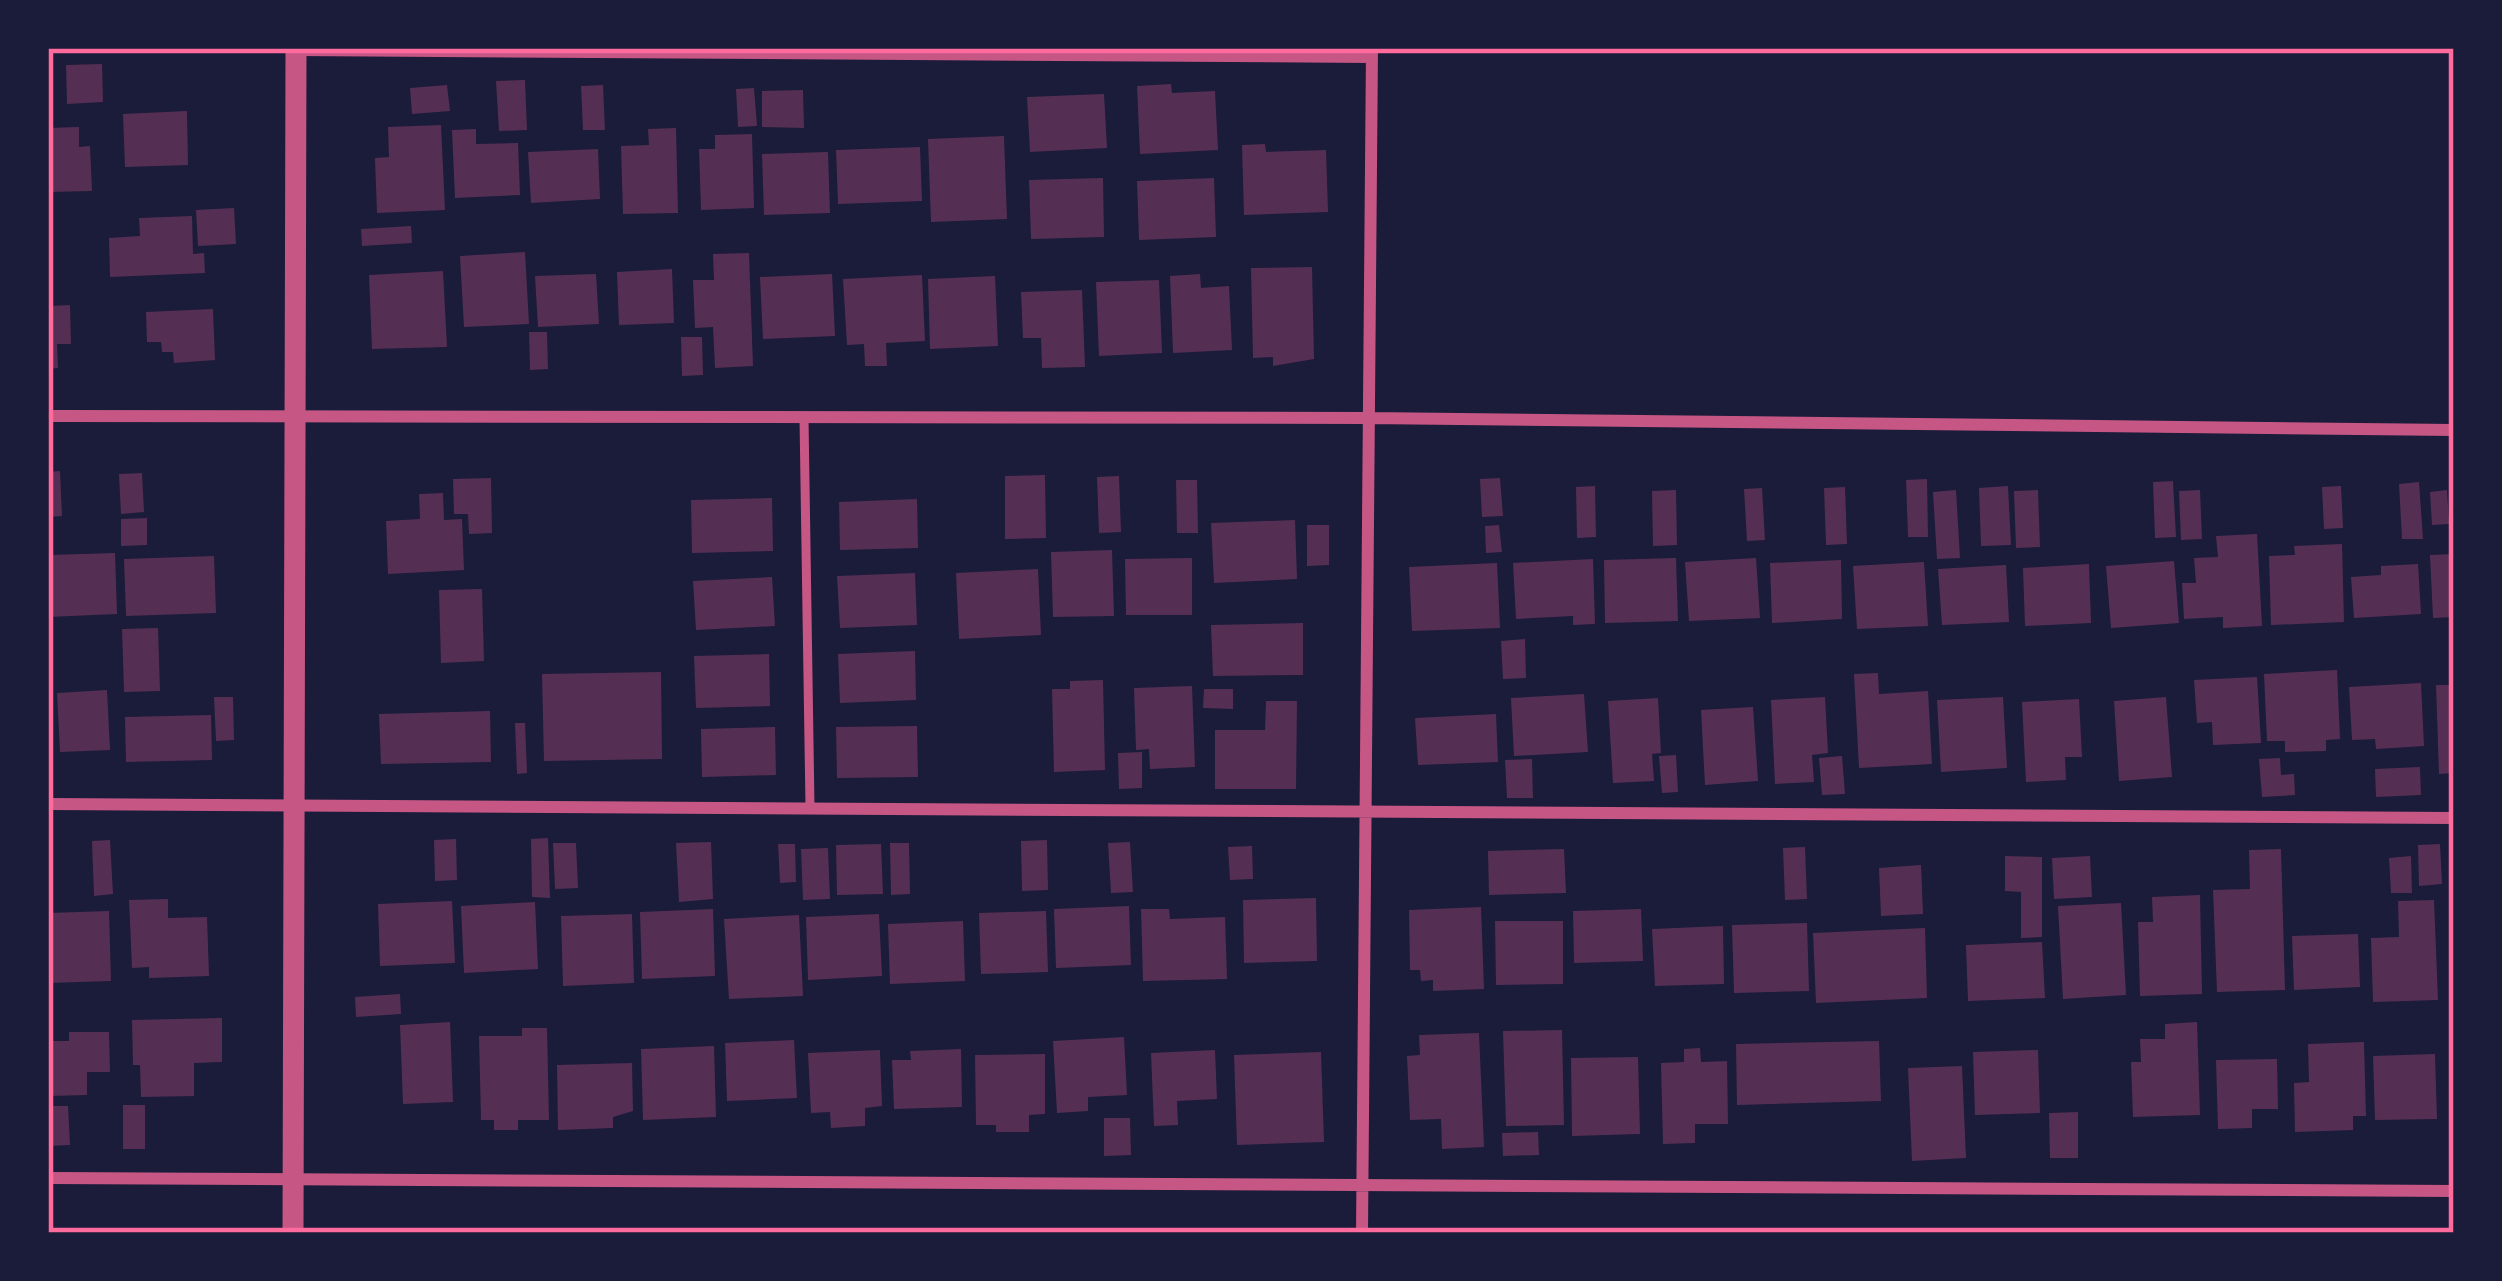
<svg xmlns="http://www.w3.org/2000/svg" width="2502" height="1281" viewBox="0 0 2502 1281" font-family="Ubuntu,sans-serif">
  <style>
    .building { fill: #542f53 }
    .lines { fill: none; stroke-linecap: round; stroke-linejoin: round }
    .service { stroke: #c65784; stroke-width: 9 }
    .minor { stroke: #c65784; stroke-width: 12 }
    .tertiary { stroke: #c65784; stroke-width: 21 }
    .neatline { fill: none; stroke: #ff6b9d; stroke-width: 4.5 }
  </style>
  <rect width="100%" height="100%" fill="#1b1b3a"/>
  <path class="building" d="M102,64L103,102L67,104L66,65Z
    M525,80L527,130L499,131L496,81Z
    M1171,84L1172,93L1215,91L1218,150L1140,154L1137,86Z
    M447,85L450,111L412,114L410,88Z
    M603,85L605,130H583L581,86Z
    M754,88L757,126L738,127L736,89Z
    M803,90L804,128L762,127V91Z
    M1104,94L1107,148L1030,152L1027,97Z
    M187,111L188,165L125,167L123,114Z
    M441,125L445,210L377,213L375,158L389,157L388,127Z
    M79,127V147L90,146L92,191L48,192V128Z
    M676,128L678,213L623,214L621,146L649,145L648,129Z
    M476,129V144L518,143L520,195L455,198L452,130Z
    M752,134L754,208L701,210L699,149H715V135Z
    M1004,136L1007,219L931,222L928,139Z
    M1265,144L1266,152L1326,150L1328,212L1244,215L1242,145Z
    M920,147L922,201L838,204L836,150Z
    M598,149L600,199L531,203L528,152Z
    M828,152L830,213L764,215L762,154Z
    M1103,178L1104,237L1031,239L1029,180Z
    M1214,178L1216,237L1139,240L1137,181Z
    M234,208L236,244L198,246L196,210Z
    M192,216L193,254L204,253L205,273L110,277L109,238L140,236L139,218Z
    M411,226L412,243L362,246L361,229Z
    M525,252L529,324L464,327L460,256Z
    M749,253L753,366L715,368L713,327L695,328L693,280H714L713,254Z
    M1312,267L1314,359L1273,366V357L1253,358L1251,268Z
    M672,269L674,323L619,325L617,272Z
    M443,271L447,347L372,349L369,275Z
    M596,274L599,324L538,327L535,276Z
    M832,274L835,336L763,339L760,277Z
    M1200,274L1201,288L1229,286L1232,350L1173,353L1170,276Z
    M922,275L925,341L886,343L887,366H865L864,344L847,345L843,279Z
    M995,276L998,346L930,349L928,279Z
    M1159,280L1162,353L1099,356L1096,282Z
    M1082,290L1085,367L1042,368L1041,338H1023L1021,292Z
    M70,305L71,344H57L58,368L48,369V306Z
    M213,309L215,360L174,363L173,352H162L161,342H147L146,312Z
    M529,332H547L548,369L530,370Z
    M681,337H702L703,375L682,376Z
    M60,471L62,516L48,517V472Z
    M142,473L144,512L121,514L119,474Z
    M1045,475L1046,538L1005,539V476Z
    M1119,476L1121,532L1099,533L1097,477Z
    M491,478L492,533L469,534L468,514H454L453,479Z
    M1500,478L1503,516L1482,517L1480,479Z
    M1927,479L1928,537H1908L1906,480Z
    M1176,480H1197L1198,533H1177Z
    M2173,481L2176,537L2155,538L2153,482Z
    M2419,482L2423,539H2402L2399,484Z
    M1595,486L1596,537L1577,538L1576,487Z
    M2008,486L2011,545L1981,546L1979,488Z
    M2341,486L2343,528L2324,529L2322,487Z
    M1845,487L1847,544L1826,545L1824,488Z
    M1762,488L1765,540L1747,541L1744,489Z
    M1676,490L1677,545L1653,546L1652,491Z
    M1956,490L1960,558L1937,559L1933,492Z
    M2038,490L2040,547L2016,548L2014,491Z
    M2200,490L2202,539L2181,540L2179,491Z
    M2447,490L2449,524L2432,525L2430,492Z
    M443,493L444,520L462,519L464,570L388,574L386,521L420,519L419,494Z
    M772,498L773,551L692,553L691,500Z
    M917,499L918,548L840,550L839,502Z
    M147,518V545L121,546V519Z
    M1295,520L1297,579L1214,583L1211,523Z
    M1307,525H1329V565L1307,566Z
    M1499,525L1502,552L1486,553L1485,526Z
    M2257,534L2262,626L2223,628V617L2184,619L2182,583H2196L2194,558L2218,557L2216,536Z
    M2342,544L2344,622L2271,625L2269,556L2295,555L2294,546Z
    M1112,550L1114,616L1053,617L1051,552Z
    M115,553L117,614L48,617V555Z
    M2454,554V617L2433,618L2430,555Z
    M214,556L216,613L126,616L124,559Z
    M1192,558V615H1126L1125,559Z
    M1676,558L1678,621L1605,623L1604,560Z
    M1756,558L1760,618L1689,621L1685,562Z
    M1593,559L1595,624L1573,625V616L1516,619L1513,563Z
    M1841,560L1842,619L1772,623L1770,563Z
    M2174,561L2179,623L2111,628L2106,566Z
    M1924,562L1928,626L1857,629L1853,566Z
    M1497,563L1500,628L1412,631L1409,567Z
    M2089,564L2091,623L2025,626L2023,568Z
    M2418,564L2421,614L2354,618L2351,577L2381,575V566Z
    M2006,565L2009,622L1942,625L1938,569Z
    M1038,569L1041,635L959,639L956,573Z
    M915,573L917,625L840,628L837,576Z
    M772,577L775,626L696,630L693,581Z
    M482,589L484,661L441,663L439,590Z
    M1303,623V675L1213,676L1211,625Z
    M158,628L160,691L124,692L122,629Z
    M1525,639L1526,678L1503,679L1501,641Z
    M915,651L916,700L840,703L838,654Z
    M769,654L770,706L696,708L694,656Z
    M2337,670L2340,739L2326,740V751L2285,752V741H2267L2264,674Z
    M661,672L662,759L544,761L542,674Z
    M1878,673L1879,694L1928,691L1932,764L1859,768L1854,674Z
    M2257,677L2261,743L2213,745L2212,722L2197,723L2194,680Z
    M1103,680L1105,770L1054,772L1052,689H1070V681Z
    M2421,683L2424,746L2376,749L2375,739L2352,740L2349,687Z
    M2436,685H2454V773L2439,774Z
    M1192,686L1195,767L1150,769L1149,749L1136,750L1134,688Z
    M1204,689H1233V709L1203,708Z
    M107,690L110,750L60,752L57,693Z
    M1584,694L1588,752L1514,756L1511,698Z
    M214,697H233L234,740L216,741Z
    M1825,697L1828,753L1812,755L1814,782L1775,784L1771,700Z
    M2003,697L2007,768L1941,772L1937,700Z
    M2166,697L2172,777L2119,781L2114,701Z
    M1658,698L1661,753L1652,754L1654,781L1613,783L1608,701Z
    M2079,699L2082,757H2065L2066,780L2026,782L2022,702Z
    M1266,701H1297L1296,789H1215V730H1265Z
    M1753,707L1758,781L1705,785L1701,710Z
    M490,711L491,762L381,764L379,714Z
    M1496,714L1498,762L1418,765L1415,718Z
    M211,715L212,760L126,762L125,717Z
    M515,723H525L527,773L517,774Z
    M917,726L918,777L837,778L836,727Z
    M775,727L776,775L702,777L701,729Z
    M1142,752V788L1119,789L1118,753Z
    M1676,755L1678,792L1662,793L1659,756Z
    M1842,756L1845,794L1822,795L1819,758Z
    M2280,758L2281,775L2294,774L2295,795L2262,797L2259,759Z
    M1532,759L1533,798H1507L1505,760Z
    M2420,767L2421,795L2376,797L2375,769Z
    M548,838L550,898L532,897L531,839Z
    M456,839L457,880L435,881L434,840Z
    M110,840L113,894L94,896L92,841Z
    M1047,840L1048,890L1022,891L1021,841Z
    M711,842L713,899L679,902L676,843Z
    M1130,842L1133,892L1111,893L1108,843Z
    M553,843H576L578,888L555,889Z
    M890,843H909L910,894L891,895Z
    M778,844H795L796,882L780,883Z
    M881,844L883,894L837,895L836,845Z
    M2440,844L2442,884L2419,886L2418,845Z
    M1252,846L1253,879L1230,880L1228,847Z
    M1805,847L1807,899L1785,900L1783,848Z
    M828,848L830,899L803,900L801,849Z
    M1564,849L1566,893L1489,895L1488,851Z
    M2281,849L2285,990L2217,992L2213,890L2250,889L2249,850Z
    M2005,856L2042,857V937L2021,938V892L2005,891Z
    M2090,856L2092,897L2054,899L2052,858Z
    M2411,856L2412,893H2391L2389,858Z
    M1921,865L1923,914L1881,916L1879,868Z
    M2200,895L2202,994L2140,996L2138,922H2153L2152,897Z
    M1316,898L1317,961L1244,963L1243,900Z
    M168,899V918L207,917L209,976L149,978V967L132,968L129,900Z
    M2434,900L2438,1000L2373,1002L2371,938L2399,937L2398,901Z
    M452,901L455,963L380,966L378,904Z
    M535,902L538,969L464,973L461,906Z
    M2121,903L2126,995L2063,999L2058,906Z
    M1129,906L1131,965L1056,968L1054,909Z
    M1481,907L1484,989L1433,991V980L1421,981L1420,970H1410L1409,910Z
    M713,909L715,976L642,979L640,912Z
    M1141,909H1169L1170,919L1225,917L1227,979L1143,981Z
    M1641,909L1643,961L1574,963L1573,911Z
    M109,911L111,981L48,983V913Z
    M1046,911L1048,972L981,974L979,913Z
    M632,914L634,983L563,986L561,916Z
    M879,914L882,976L808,980L806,917Z
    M799,915L803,996L729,999L724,919Z
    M963,921L965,981L890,984L888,924Z
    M1495,921H1563V984L1496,985Z
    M1807,923L1809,991L1734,993L1732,925Z
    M1723,926L1724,984L1655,986L1652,929Z
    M1925,928L1927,998L1816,1003L1813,933Z
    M2358,934L2360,987L2294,990L2292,936Z
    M2042,942L2045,998L1968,1001L1966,945Z
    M400,994L401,1014L356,1017L355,997Z
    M222,1018V1062L194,1063V1096L141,1097L140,1065H133L132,1020Z
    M450,1022L453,1102L403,1104L400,1025Z
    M2197,1022L2200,1115L2133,1117L2131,1062H2141L2140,1039H2165V1024Z
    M522,1028H547L549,1120H518V1130H494V1120H481L479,1036H522Z
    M1562,1030L1564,1125L1506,1126L1503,1031Z
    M69,1032H109L110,1072H87V1095L48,1096V1041H69Z
    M1479,1033L1484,1147L1442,1149L1441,1119L1410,1120L1407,1056L1420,1055L1419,1035Z
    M1124,1037L1127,1095L1088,1097V1111L1057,1113L1053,1041Z
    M794,1040L797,1098L727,1101L725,1043Z
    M1879,1041L1881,1101L1737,1105L1736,1044Z
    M2364,1042L2366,1116H2353V1130L2295,1132L2294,1083L2309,1082L2308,1044Z
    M714,1046L716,1117L643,1120L641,1049Z
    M1700,1048L1701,1062L1727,1061L1728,1124H1695V1143L1663,1144L1661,1063L1684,1062V1049Z
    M961,1049L962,1107L894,1109L892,1060H911L910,1051Z
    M880,1050L882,1106L865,1108V1126L831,1128L830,1112L811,1113L808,1053Z
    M1215,1050L1217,1099L1177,1101L1178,1125L1154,1126L1151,1053Z
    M2038,1050L2040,1113L1975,1115L1973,1052Z
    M1321,1052L1324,1142L1237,1145L1234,1055Z
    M1045,1054V1114L1029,1115V1132H996V1125H976L975,1055Z
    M2435,1054L2437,1119L2375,1120L2373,1056Z
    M1638,1057L1640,1134L1572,1136L1571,1058Z
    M2277,1059L2278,1109H2252V1128L2218,1129L2216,1060Z
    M632,1063L633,1111L613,1117V1128L558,1130L557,1065Z
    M1962,1066L1966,1158L1912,1161L1908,1068Z
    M123,1105H145V1149H123Z
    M48,1106H68L70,1145L48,1146Z
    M2078,1112V1158H2050L2049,1113Z
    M1104,1118H1130L1131,1155L1104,1156Z
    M1538,1132L1539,1155L1503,1156L1502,1133Z"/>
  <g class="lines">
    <path class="service" d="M804,418L810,807"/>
    <path class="minor" d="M296,50L1372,57
      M48,416L1369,418L2454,430
      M48,804L2454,818
      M48,1178L2454,1191
      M1362,1233L1372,48"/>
    <path class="tertiary" d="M293,1233L296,48"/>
  </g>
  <rect width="2502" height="1281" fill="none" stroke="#1b1b3a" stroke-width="102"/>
  <rect x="51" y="51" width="2400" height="1179" class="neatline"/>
</svg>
